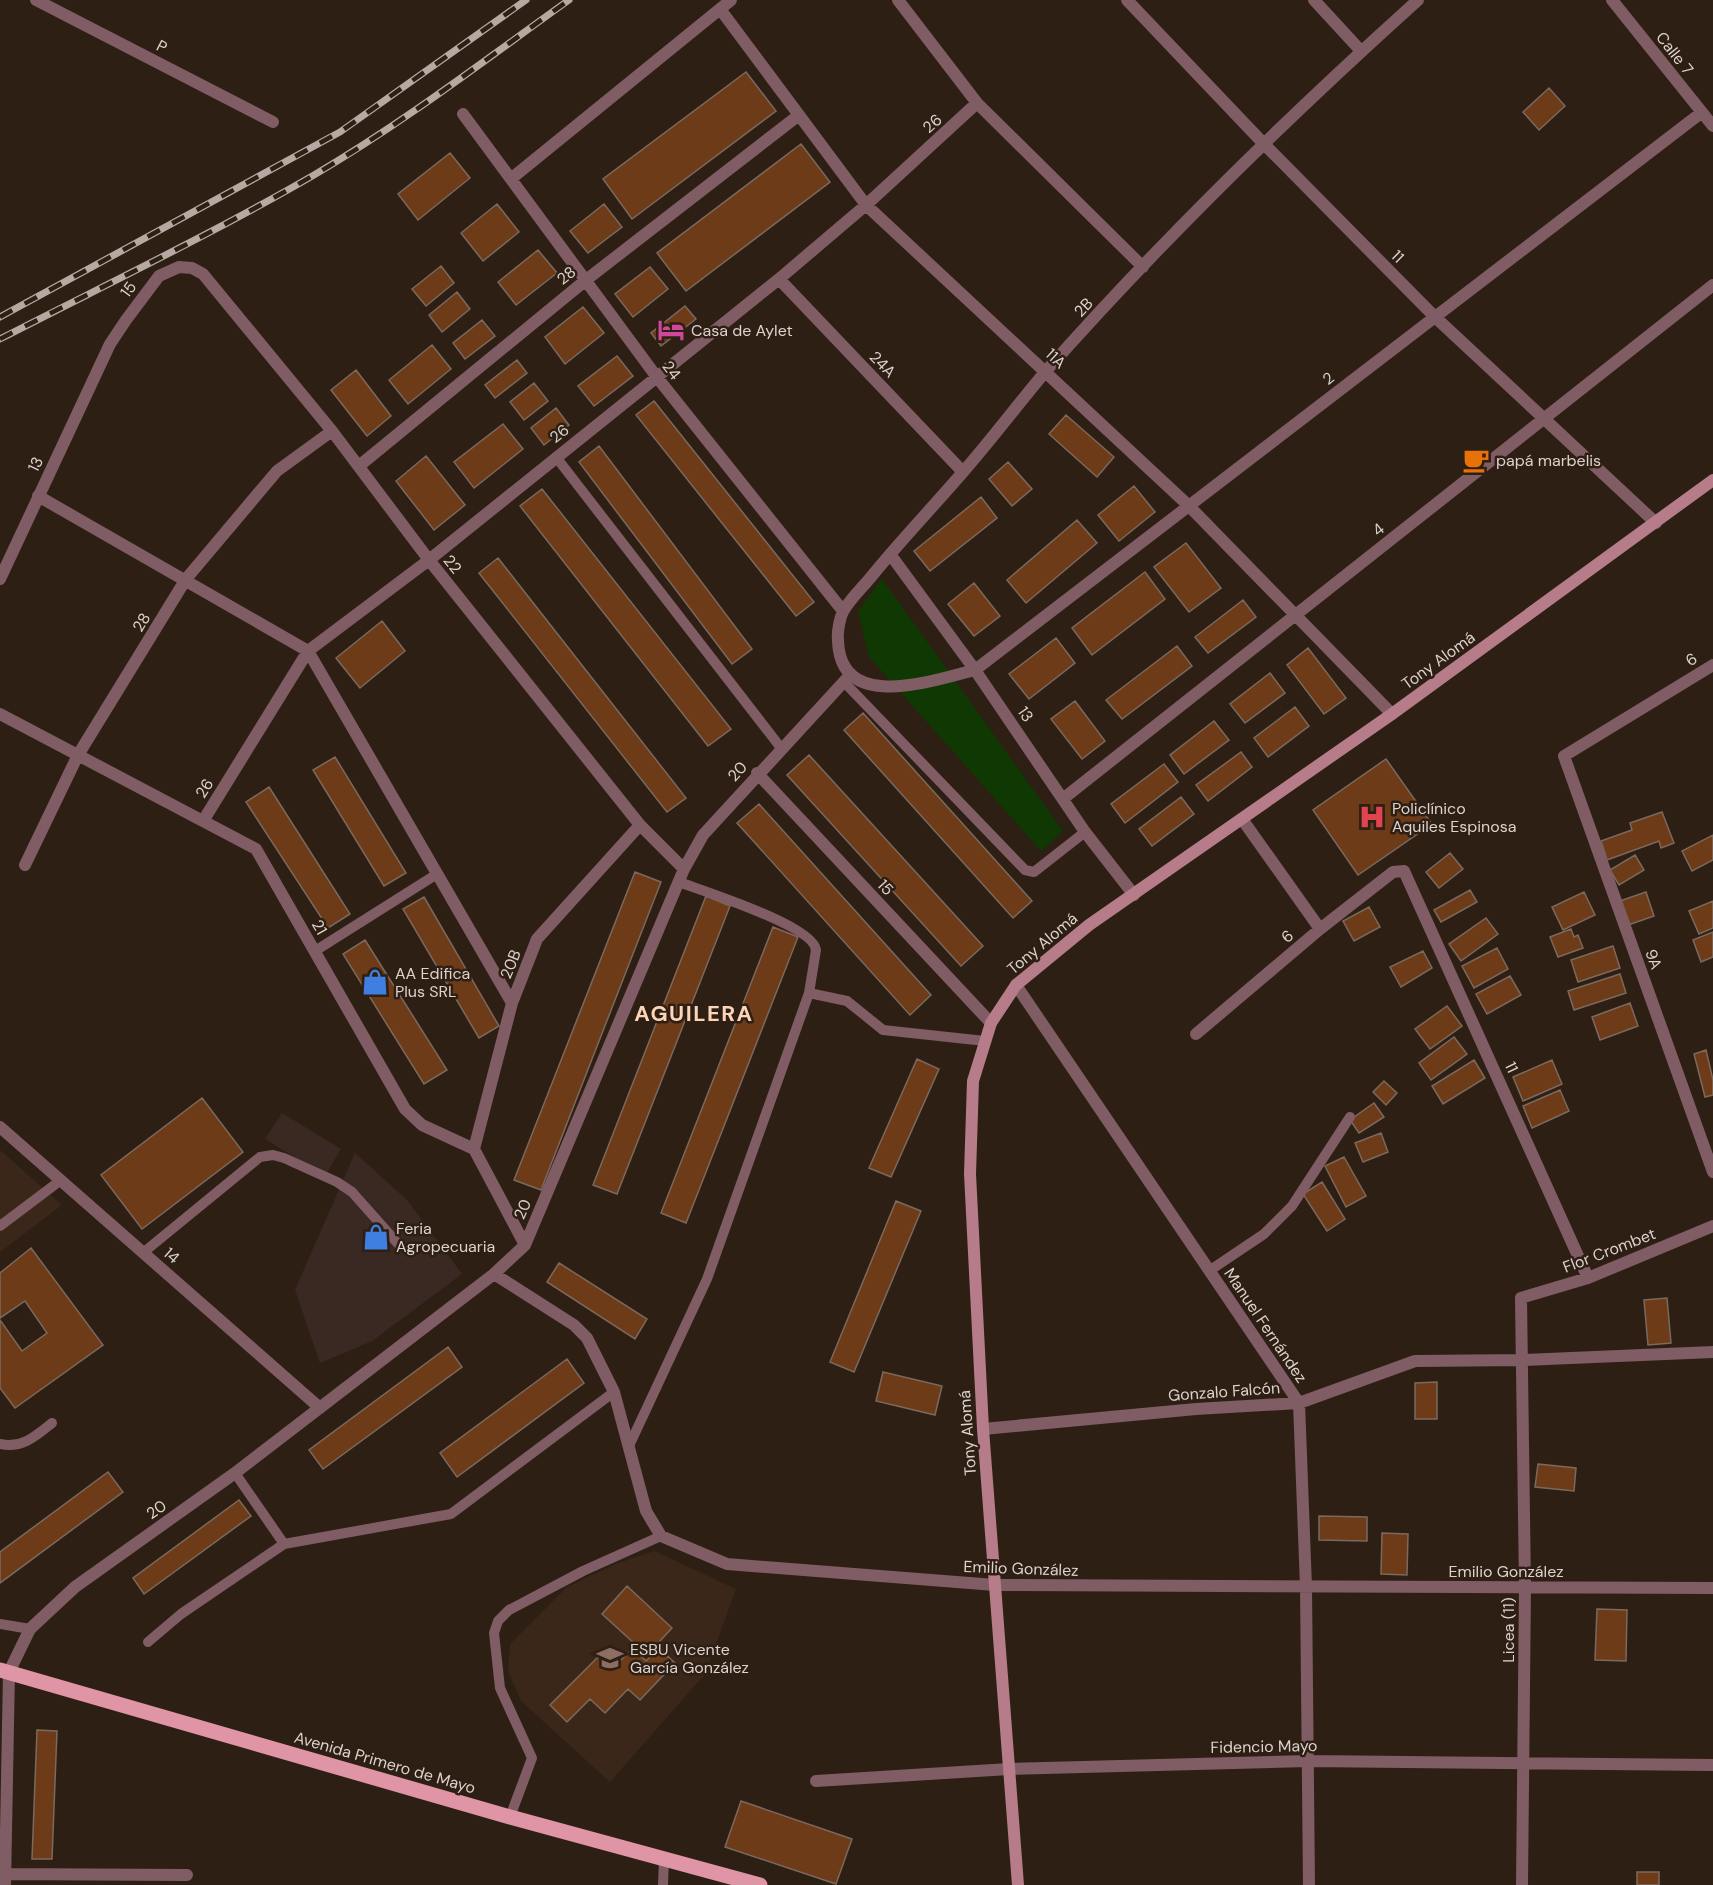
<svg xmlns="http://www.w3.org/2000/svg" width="1713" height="1885" viewBox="0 0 1713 1885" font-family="'DM Sans',sans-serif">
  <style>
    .commercial { fill: #3a2823 }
    .built { fill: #3b271a }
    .green { fill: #0f3803 }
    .building { fill: #6d3b17; stroke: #7b695e; stroke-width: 1.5 }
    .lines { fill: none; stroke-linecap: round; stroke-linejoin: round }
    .lane { stroke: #805c64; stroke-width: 10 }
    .street { stroke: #805c64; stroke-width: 12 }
    .secondary { stroke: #b67c89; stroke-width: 12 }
    .primary { stroke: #df95a5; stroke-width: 15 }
    .rail-casing { stroke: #b5a9a2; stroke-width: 7 }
    .rail { stroke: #2e1f15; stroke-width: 4.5; stroke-dasharray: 14; stroke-linecap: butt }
    .labels { text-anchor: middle; stroke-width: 5; stroke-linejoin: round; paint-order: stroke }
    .street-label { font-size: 16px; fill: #ddd2cc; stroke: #2e1f15 }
    .poi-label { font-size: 16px; fill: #ddd2cc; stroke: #2e1f15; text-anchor: start }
    .district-label { font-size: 22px; font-weight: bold; letter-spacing: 1.5px; fill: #fcd4b6; stroke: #2e1f15 }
  </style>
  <rect width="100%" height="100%" fill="#2e1f15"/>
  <path class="commercial" d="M282,1113L341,1149L325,1176L265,1139Z
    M355,1153L407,1200L462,1274L372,1341L320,1363L295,1290Z"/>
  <path class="built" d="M0,1150L62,1205L0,1252Z
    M654,1551L736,1589L705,1674L610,1782L521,1701L508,1671L510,1644L567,1587L616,1564Z"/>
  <path class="green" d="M882,579L1063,831L1041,851L869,657L858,611Z"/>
  <path class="building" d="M746,72L776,111L632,219L603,179Z
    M1549,88L1565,106L1539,130L1523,112Z
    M801,144L830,182L686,291L657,253Z
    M450,153L470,178L418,220L398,194Z
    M497,204L519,232L483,261L461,233Z
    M604,204L622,227L588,253L570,231Z
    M538,250L557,273L516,305L498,282Z
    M441,266L454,283L426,306L412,289Z
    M650,267L668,289L633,317L615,294Z
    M457,292L470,309L442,332L429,315Z
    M685,306L696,319L661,346L651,333Z
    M583,307L604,333L565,364L545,337Z
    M482,320L495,336L465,359L453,343Z
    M432,345L451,369L408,404L389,380Z
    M617,356L633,376L594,406L578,386Z
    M517,360L527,373L495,398L485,385Z
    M356,370L391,416L367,436L331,390Z
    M534,383L548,401L524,420L510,402Z
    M654,401L814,602L796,616L636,415Z
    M556,408L569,425L544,445L531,428Z
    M1066,415L1114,457L1097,477L1049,434Z
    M503,424L523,449L474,488L454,462Z
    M599,446L752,649L732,664L579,462Z
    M426,456L465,505L434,530L396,481Z
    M1008,462L1032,489L1012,506L989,479Z
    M1134,486L1155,512L1119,541L1098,515Z
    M542,489L731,729L708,746L520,506Z
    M981,497L997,518L930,571L914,551Z
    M1077,520L1097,543L1026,603L1007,580Z
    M1186,543L1221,588L1189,612L1154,567Z
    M498,558L686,798L667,812L479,573Z
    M1145,572L1165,599L1092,655L1072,628Z
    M974,583L1000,616L974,636L948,604Z
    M1243,600L1256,617L1208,653L1195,637Z
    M382,621L405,651L360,688L336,658Z
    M1056,638L1075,663L1029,699L1009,674Z
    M1177,646L1192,666L1122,719L1106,700Z
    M1308,648L1346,698L1324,714L1287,665Z
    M1270,673L1285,693L1245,723L1230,704Z
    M1075,701L1105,741L1082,759L1051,719Z
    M1295,707L1309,726L1268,757L1254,738Z
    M863,713L1032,901L1013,918L844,730Z
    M1214,721L1229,740L1184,774L1170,755Z
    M1241,752L1252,767L1208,801L1196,785Z
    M809,755L983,946L961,966L787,775Z
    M335,757L406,873L384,886L313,770Z
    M1386,759L1432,824L1358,875L1313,810Z
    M1164,764L1178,782L1125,823L1111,804Z
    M269,787L350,914L328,928L246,802Z
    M1181,797L1194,814L1152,846L1139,829Z
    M759,804L931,995L910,1015L737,823Z
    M1662,812L1674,843L1661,848L1659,841L1607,860L1601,841L1632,830L1630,823Z
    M1713,835V860L1692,871L1682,851Z
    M1450,853L1463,869L1439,888L1426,872Z
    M1635,855L1644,870L1619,885L1610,870Z
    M635,872L661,882L541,1190L514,1180Z
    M1470,890L1477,902L1441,922L1434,910Z
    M1584,892L1595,915L1563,930L1552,907Z
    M1646,892L1654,916L1628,925L1620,901Z
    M706,896L730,906L617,1194L593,1185Z
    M424,897L499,1026L479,1038L403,909Z
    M1713,901V928L1699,934L1689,911Z
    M1369,907L1380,927L1354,941L1343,921Z
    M1486,918L1498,934L1461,961L1449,944Z
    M773,927L798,937L686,1223L661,1213Z
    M1571,929L1574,937L1578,935L1583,948L1558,957L1550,937Z
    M1713,932V957L1701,962L1693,940Z
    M365,940L447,1070L424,1084L343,954Z
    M1613,946L1620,968L1578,982L1571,960Z
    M1497,948L1508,969L1474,988L1462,966Z
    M1423,951L1432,968L1401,987L1390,967Z
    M1620,974L1626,993L1574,1010L1568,991Z
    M1510,976L1521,995L1487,1014L1476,994Z
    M1630,1003L1638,1026L1600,1040L1592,1017Z
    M1447,1006L1462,1026L1430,1049L1415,1029Z
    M1454,1037L1467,1054L1431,1080L1419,1063Z
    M1706,1050L1713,1080V1095L1705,1097L1694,1054Z
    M917,1059L939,1069L891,1177L869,1168Z
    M1474,1060L1485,1078L1443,1104L1432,1086Z
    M1552,1060L1562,1084L1523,1101L1513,1077Z
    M1384,1081L1397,1093L1386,1105L1373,1092Z
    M1560,1090L1569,1111L1532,1128L1523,1106Z
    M202,1098L243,1152L142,1229L101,1175Z
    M1374,1103L1384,1117L1359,1133L1350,1120Z
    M1381,1133L1388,1152L1363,1162L1355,1143Z
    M1344,1157L1366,1196L1346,1207L1325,1166Z
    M1322,1182L1345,1219L1327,1231L1303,1194Z
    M896,1201L921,1211L854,1372L830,1362Z
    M31,1248L103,1345L15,1408L0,1388V1320L22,1351L47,1333L25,1301L0,1318V1273Z
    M559,1263L647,1319L635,1339L547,1282Z
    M1667,1298L1671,1343L1648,1345L1644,1300Z
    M448,1347L462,1367L323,1469L309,1450Z
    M567,1359L584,1383L457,1477L440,1453Z
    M883,1372L942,1386L935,1415L876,1401Z
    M1437,1382V1419H1415V1383Z
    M1538,1464L1576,1468L1574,1491L1535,1487Z
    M108,1472L123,1492L0,1583V1552Z
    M239,1500L251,1516L144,1594L133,1578Z
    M1319,1516L1367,1517V1541L1319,1540Z
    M1382,1533L1408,1534L1407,1575L1381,1574Z
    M627,1586L672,1628L647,1655L602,1614Z
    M1597,1609L1627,1610L1626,1661L1595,1660Z
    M633,1648L646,1661L659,1648L675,1663L640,1700L628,1689L605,1713L590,1699L567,1722L550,1705L602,1653L615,1666Z
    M37,1730L57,1731L52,1859H32Z
    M741,1801L852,1839L836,1884L725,1847Z
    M1637,1872H1659V1885H1637Z"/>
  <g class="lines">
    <path class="lane" d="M556,457L781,748
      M844,682L1025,870L1034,872L1085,832
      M315,951L437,874
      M809,993L847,1001L883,1030L985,1041
      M0,1226L61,1180
      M144,1252L260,1157L273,1155L284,1158L337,1182L352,1192L400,1246
      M1209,1271L1264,1234L1292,1206L1350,1117
      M0,1444C22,1449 36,1436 52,1423
      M629,1446L707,1279L809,993L816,950C814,926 703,891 679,882
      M235,1473L284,1544
      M0,1624L30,1629
      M148,1642L181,1614L284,1544L451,1514L614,1392
      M510,1817L532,1758L500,1688L494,1633L498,1621L509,1610L583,1571L661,1536
      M663,1885L664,1859"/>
    <path class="street" d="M36,0L273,122
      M898,0L977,103L1143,267
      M1127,0L1264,144L1435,317L1656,523
      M1314,0L1361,51
      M1418,0C1288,117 1162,240 1046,371C1018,404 992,439 963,472C933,507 900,541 871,577C862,588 851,598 844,610C840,616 837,632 838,640C840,714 934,680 975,670L1701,113
      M1612,0L1713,126
      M720,9L866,205L1189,506L1392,714
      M463,114L656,376L843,611
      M512,178L731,0
      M779,279L963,472
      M359,466L586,280L799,115
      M38,496L308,651L512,1003
      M890,554L975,670L1085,832L1134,895
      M0,579L110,344L126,320L159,276L179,267L192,268L203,274L332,431L429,560L640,825L684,869
      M1713,665L1564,756L1713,1172
      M0,714L256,849L405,1109L422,1125L474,1149L525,1245
      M757,773L991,1023
      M1064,798L1713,285
      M1242,819L1320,929
      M203,821L308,651L429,560L779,279L866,205L977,103
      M25,865L78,755L186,579L277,471L332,431
      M1016,985L1299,1403L1306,1587L1309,1885
      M1196,1034L1320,929L1393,872L1404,871L1588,1278
      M0,1127L320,1408
      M474,1149L512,1003L537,939L640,825
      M494,1274L574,1325L587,1338L614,1392L646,1511L661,1536L727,1564L995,1585L1713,1588
      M983,1429L1196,1409L1299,1403L1415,1361L1523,1360L1713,1352
      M816,1781L1009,1769L1308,1761L1713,1765
      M0,1874L187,1875
      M5,1885L9,1672L30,1629L75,1587L235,1473L494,1274L525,1245L684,869L703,835L851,674
      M1522,1885L1525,1587L1521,1298L1588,1278L1713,1226"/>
    <path class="secondary" d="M1018,1885L983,1429L970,1174L973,1081L991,1023L1016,985L1089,925L1392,714L1713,480"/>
    <path class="primary" d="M0,1670L510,1817L760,1885"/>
    <g class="rail-casing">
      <path id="rail" d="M0,317L340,132L526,0
        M0,339C105,285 212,234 314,175C403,123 485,60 569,0"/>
    </g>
    <use href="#rail" class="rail"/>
  </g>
  <defs>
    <g id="hotel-bare" transform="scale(2.07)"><path d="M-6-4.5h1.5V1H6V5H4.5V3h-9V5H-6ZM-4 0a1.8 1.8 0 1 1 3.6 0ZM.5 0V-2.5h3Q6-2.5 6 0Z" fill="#d1479c" stroke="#2e1f15" stroke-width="2.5" paint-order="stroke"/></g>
    <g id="cafe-bare" transform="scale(2.07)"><path d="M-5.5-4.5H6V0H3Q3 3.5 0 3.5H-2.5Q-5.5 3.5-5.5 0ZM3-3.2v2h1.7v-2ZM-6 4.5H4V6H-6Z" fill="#e8710a" stroke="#2e1f15" stroke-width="2.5" paint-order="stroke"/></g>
    <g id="hospital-bare" transform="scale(2.07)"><path d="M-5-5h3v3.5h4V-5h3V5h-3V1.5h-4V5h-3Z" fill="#e0444e" stroke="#2e1f15" stroke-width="2.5" paint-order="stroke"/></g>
    <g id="shop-bare" transform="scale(2.07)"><path d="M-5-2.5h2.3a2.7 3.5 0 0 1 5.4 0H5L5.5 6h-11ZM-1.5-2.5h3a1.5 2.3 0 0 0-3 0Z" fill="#3f7fe0" stroke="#2e1f15" stroke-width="2.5" paint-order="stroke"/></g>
    <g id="school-bare" transform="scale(2.07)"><path d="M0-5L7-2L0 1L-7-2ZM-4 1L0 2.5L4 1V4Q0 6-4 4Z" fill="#8d6e63" stroke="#2e1f15" stroke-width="2.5" paint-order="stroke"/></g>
  </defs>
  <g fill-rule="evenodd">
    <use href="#hotel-bare" x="671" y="330"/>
    <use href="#cafe-bare" x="1476" y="460"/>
    <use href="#hospital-bare" x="1372" y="817"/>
    <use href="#shop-bare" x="375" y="982"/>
    <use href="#shop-bare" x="376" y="1237"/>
    <use href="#school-bare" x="610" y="1658"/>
  </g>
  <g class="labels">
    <g class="street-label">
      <text transform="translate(162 46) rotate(27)" y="6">P</text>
      <text transform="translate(1675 53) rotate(52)" y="6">Calle 7</text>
      <text transform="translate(932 123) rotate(-42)" y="6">26</text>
      <text transform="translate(1398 256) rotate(45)" y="6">11</text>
      <text transform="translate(566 275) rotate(-39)" y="6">28</text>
      <text transform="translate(128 289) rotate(-53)" y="6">15</text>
      <text transform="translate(1083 307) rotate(-47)" y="6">2B</text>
      <text transform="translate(1056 358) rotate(43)" y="6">11A</text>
      <text transform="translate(883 364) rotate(46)" y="6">24A</text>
      <text transform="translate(672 370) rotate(52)" y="6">24</text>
      <text transform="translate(1328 378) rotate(-38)" y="6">2</text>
      <text transform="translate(559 433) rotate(-39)" y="6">26</text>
      <text transform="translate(35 464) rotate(-64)" y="6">13</text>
      <text transform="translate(1378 529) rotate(-38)" y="6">4</text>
      <text transform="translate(453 564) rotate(51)" y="6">22</text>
      <text transform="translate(141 622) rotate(-59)" y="6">28</text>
      <text transform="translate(1691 659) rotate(-32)" y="6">6</text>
      <text transform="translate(1438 660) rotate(-36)" y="6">Tony Alomá</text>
      <text transform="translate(1026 714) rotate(55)" y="6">13</text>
      <text transform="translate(737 771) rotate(-48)" y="6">20</text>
      <text transform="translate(204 788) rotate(-58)" y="6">26</text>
      <text transform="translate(886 887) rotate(47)" y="6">15</text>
      <text transform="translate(320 927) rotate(60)" y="6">21</text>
      <text transform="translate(1287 936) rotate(-40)" y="6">6</text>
      <text transform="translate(1042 943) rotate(-40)" y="6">Tony Alomá</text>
      <text transform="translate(1654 959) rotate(70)" y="6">9A</text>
      <text transform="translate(510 964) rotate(-68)" y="6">20B</text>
      <text transform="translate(1512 1067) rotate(65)" y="6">11</text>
      <text transform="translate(522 1209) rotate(-67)" y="6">20</text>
      <text transform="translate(1609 1250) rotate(-21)" y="6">Flor Crombet</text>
      <text transform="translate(172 1255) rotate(41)" y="6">14</text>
      <text transform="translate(1266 1325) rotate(56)" y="6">Manuel Fernández</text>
      <text transform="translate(1224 1391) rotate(-4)" y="6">Gonzalo Falcón</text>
      <text transform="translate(967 1433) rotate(-94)" y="6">Tony Alomá</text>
      <text transform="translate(156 1509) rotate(-35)" y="6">20</text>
      <text transform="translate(1021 1568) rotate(2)" y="6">Emilio González</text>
      <text x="1506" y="1577">Emilio González</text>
      <text transform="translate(1508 1630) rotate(-90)" y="6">Licea (11)</text>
      <text transform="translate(1264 1746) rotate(-1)" y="6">Fidencio Mayo</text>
      <text transform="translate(385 1762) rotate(16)" y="6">Avenida Primero de Mayo</text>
    </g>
    <g class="poi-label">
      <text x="691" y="336">Casa de Aylet</text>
      <text x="1496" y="466">papá marbelis</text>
      <text x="1392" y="814">Policlínico<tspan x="1392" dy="18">Aquiles Espinosa</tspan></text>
      <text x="395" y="979">AA Edifica<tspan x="395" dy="18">Plus SRL</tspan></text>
      <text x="396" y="1234">Feria<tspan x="396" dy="18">Agropecuaria</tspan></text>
      <text x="630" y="1655">ESBU Vicente<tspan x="630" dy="18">García González</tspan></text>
    </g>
    <g class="district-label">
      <text x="694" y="1021">AGUILERA</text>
    </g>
  </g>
</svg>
